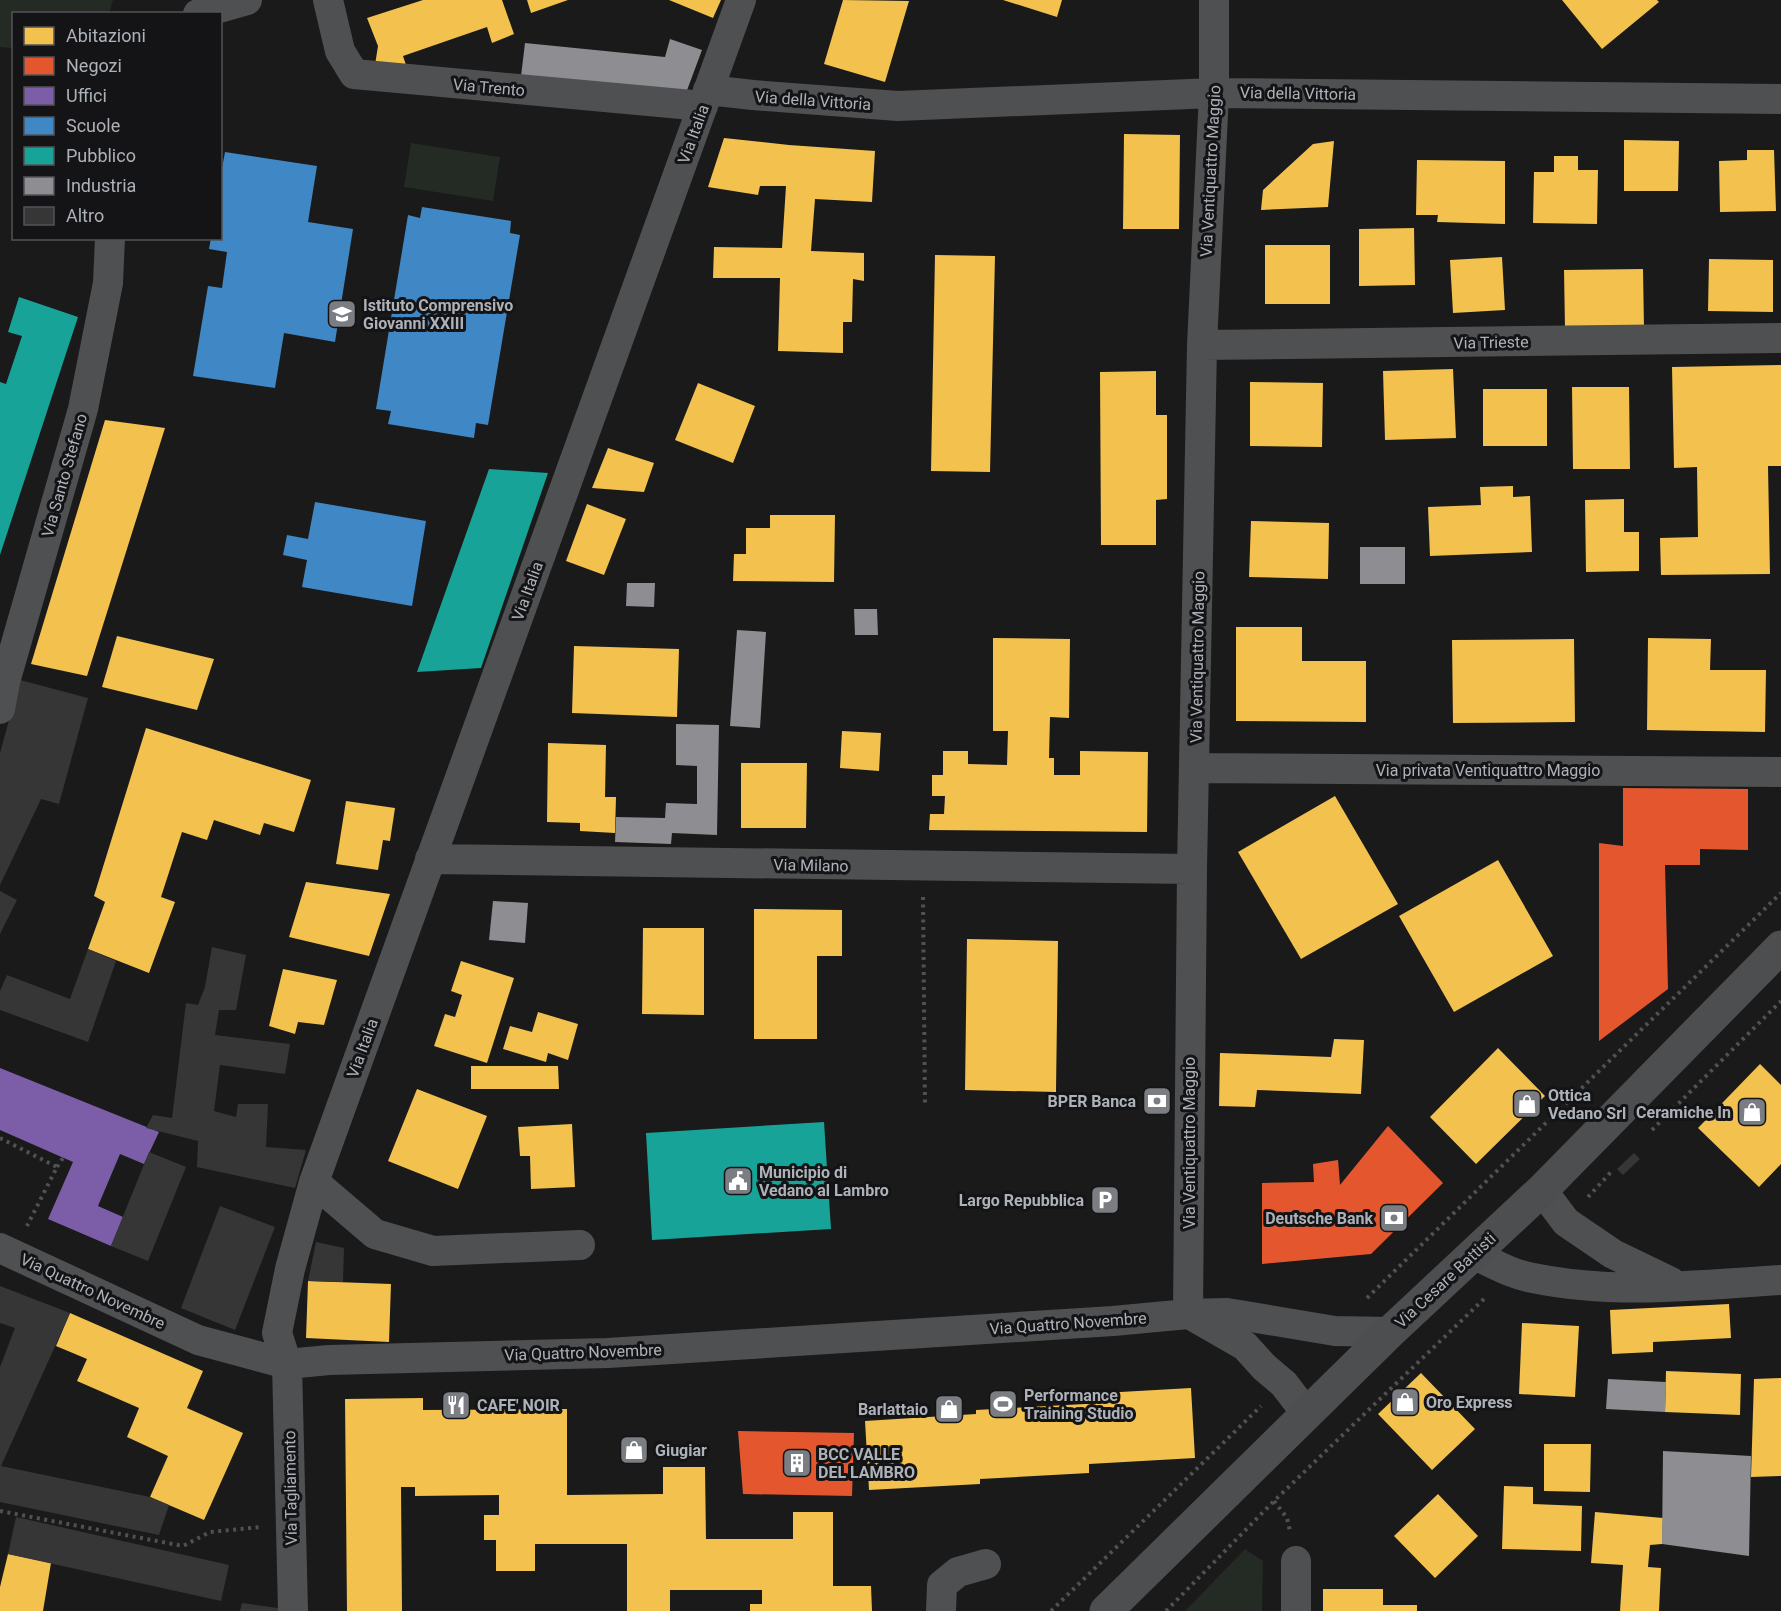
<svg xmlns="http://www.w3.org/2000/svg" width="1781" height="1611" viewBox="0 0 1781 1611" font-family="Roboto,sans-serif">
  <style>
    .green { fill: #242a24 }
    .homes { fill: #f2c14e }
    .shops { fill: #e4572e }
    .offices { fill: #7b5ea7 }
    .schools { fill: #3f88c5 }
    .public { fill: #17a398 }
    .industry { fill: #8d8d92 }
    .building { fill: #363637 }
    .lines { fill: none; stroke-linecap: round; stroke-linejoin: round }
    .path { stroke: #505153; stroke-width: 4; stroke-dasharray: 3 4.5; stroke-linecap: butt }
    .minor { stroke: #4f5052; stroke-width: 30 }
    .secondary { stroke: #4d4e50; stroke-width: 33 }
    .labels { text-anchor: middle; stroke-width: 6; stroke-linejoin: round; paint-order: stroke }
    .street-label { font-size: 16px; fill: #adb2b9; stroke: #141416 }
    .poi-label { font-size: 16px; font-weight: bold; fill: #adb2b9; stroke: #141416; text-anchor: start }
  </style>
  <rect width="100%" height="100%" fill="#1a1a1a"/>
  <path class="green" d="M0,0H113L109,13L14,14L13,48L0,47Z
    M411,143L500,157L493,201L404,187Z
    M1245,1549L1263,1561L1262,1611H1185Z"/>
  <path class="homes" d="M423,0H502L514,34L492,43L487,27L403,56L406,65H375L378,46L367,18Z
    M527,0H568L531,13Z
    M669,0H721L713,18Z
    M843,0L909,1L885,82L824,64Z
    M1003,0H1062L1057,17Z
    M1562,0H1657L1659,2L1602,49Z
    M1124,134L1180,135L1179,229H1123Z
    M724,138L789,145L875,151L872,202L815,199L811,251L864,253V281L853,279L852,322H843V353L778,351L780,278H713L714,247L782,248L786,186H760L758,195L708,187Z
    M1624,140L1679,141L1678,191H1624Z
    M1334,141L1328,207L1261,210L1263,190L1313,144Z
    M1747,150H1774L1776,211L1720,212L1719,161L1747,160Z
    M1554,156H1578V170H1598L1597,224L1533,223L1534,172H1554Z
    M1417,160L1505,161V224L1437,222L1438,215H1416Z
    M1414,228L1415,285L1359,286V229Z
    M1265,245H1330V304H1265Z
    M935,255L995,256L990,472L931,471Z
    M1502,257L1505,310L1453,313L1450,260Z
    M1709,259L1773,260V312L1708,311Z
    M1643,269L1644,328L1565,329L1564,270Z
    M1781,365V466H1768L1770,574L1661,575L1660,538L1698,537L1697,467L1674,468L1672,367Z
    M1453,369L1456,438L1385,440L1383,371Z
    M1156,371V415H1167V499L1156,500V545H1101L1100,372Z
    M1250,382L1323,383L1322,447L1250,446Z
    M698,383L755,406L733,463L675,440Z
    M1572,387H1629L1630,469H1573Z
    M1483,389H1547V446H1483Z
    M105,420L165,428L87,676L31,664Z
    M608,448L654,463L644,492L592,488Z
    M1513,486V497L1530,496L1532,552L1430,556L1428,507L1481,505L1480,487Z
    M1624,499V532H1639V571L1586,572L1585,500Z
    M587,504L626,519L604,575L566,561Z
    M770,515H835L834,582L733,581L734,554H746V528H770Z
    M1251,521L1329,523L1328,579L1249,577Z
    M1236,627H1302V661H1366V722L1236,721Z
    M117,636L214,659L197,710L102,687Z
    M993,638L1070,639L1069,718L1050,717L1049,758H1054V775H1080V751L1148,752L1147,832L929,830L930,814H944L945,796H932V775H943V751H968V764L1007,765L1008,731H993Z
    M1648,638L1711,639L1710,670H1766L1765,732L1647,730Z
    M1574,639L1575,722L1453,723L1452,640Z
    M574,646L679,649L677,717L572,713Z
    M146,728L311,780L294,832L264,823L260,835L214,820L207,840L182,832L161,897L175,902L149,973L88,949L105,902L94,896Z
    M842,731L881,733L879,771L840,768Z
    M548,743L606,745L605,797H616L615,833L580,831V823L547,822Z
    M741,763H807L806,828H741Z
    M1335,796L1398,904L1301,959L1238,852Z
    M346,801L395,808L390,841L383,840L378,870L336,864Z
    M1498,860L1553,956L1454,1012L1399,916Z
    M306,882L390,894L369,956L289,937Z
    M754,909L842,910V956H817V1039H754Z
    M643,928H704V1015L642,1014Z
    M967,939L1058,941L1056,1092L965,1090Z
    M461,961L514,978L487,1063L434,1046L445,1014L455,1017L462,995L451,991Z
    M283,969L337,980L324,1025L298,1022L295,1034L269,1026Z
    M538,1012L578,1024L568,1060L548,1053L546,1062L503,1049L510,1026L532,1032Z
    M1334,1039L1364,1040L1361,1094L1257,1090L1255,1107L1219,1106L1220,1053L1331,1057Z
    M1498,1048L1545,1096L1476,1164L1430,1117Z
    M1760,1064L1781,1085V1164L1759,1187L1698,1128Z
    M471,1066H558L559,1089H471Z
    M417,1089L487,1116L458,1189L388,1161Z
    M572,1124L575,1187L531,1189L530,1156H520L518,1127Z
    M308,1281L391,1284L389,1342L306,1338Z
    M1729,1304L1731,1338L1653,1342V1352L1612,1354L1610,1310Z
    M70,1313L203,1371L187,1408L243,1433L204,1520L150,1497L168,1456L127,1437L139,1408L77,1381L87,1359L56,1346Z
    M1522,1323L1579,1326L1575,1397L1519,1394Z
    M1666,1371L1741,1374L1740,1415L1665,1412Z
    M1421,1373L1475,1429L1432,1470L1378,1414Z
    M1781,1378V1476L1751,1477L1754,1379Z
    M1191,1388L1195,1458L1089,1464V1473L980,1479V1484L869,1490L865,1421L976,1414V1410L1085,1404V1394Z
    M423,1398V1410L567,1409V1495L663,1494V1467H705L706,1539H793V1512H833V1586H871L872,1611H750V1604H762V1590H670V1611H627V1544H535V1571H496V1540H484V1515H499V1495L415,1496V1487H401L402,1611H347L345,1399Z
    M1544,1444H1591L1590,1492L1544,1491Z
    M1504,1486L1533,1487V1504L1582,1506L1581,1551L1502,1549Z
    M1438,1494L1478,1536L1435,1578L1394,1536Z
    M1595,1512L1663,1518L1662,1544L1650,1545L1648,1567L1661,1568L1659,1611H1620L1623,1565L1591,1563Z
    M8,1554L51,1563L43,1611H0V1587Z
    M1323,1589H1383V1605H1417V1611H1323Z"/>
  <path class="shops" d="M1623,788L1748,789V850L1700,849V865H1665L1668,989L1599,1041V843L1623,846Z
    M1388,1126L1443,1183L1371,1254L1262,1264V1183L1314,1182L1313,1164L1338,1160L1340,1185Z
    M738,1431L854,1433L852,1496L743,1494Z"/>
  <path class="offices" d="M0,1068L159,1132L144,1164L120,1154L98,1206L123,1217L111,1246L48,1219L73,1162L0,1130Z"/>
  <path class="schools" d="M225,152L317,166L308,222L353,229L335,342L284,333L275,388L193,376L208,286L222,288L227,252L209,249L211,238H220V179Z
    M422,207L511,221L510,233L520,235L488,425L476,423L474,438L388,424L391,411L376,409L408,215L420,218Z
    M315,502L426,521L412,606L302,587L307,560L283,555L287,535L308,539Z"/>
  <path class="public" d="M19,297L78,317L0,555V382L6,384L22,336L8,332Z
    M489,469L548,473L481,668L417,672Z
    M824,1122L831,1229L652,1240L646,1133Z"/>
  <path class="industry" d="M670,39L702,50L686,93L521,76L525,43L665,57Z
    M1360,547H1405V584H1360Z
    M627,583H655L654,607L626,606Z
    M854,609H877L878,635H855Z
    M737,630L766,632L760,728L730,726Z
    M676,724L719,725L717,835L672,833L671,844L615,842L616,817L665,818L666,803L697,804V766L676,765Z
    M493,901L528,903L525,943L489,940Z
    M1608,1379L1666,1382L1665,1412L1606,1409Z
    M1663,1451L1751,1456L1749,1556L1662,1544Z"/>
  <path class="building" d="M20,680L88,698L59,804L41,799L0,885V753Z
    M0,891L17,900L0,934Z
    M212,947L246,955L236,1010H219L215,1035L290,1044L285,1074L220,1065L214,1111L236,1117L238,1104H268L266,1147L306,1150L295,1188L197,1167L198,1141L146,1128L153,1115L172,1118L186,1003L198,1005L205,987Z
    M88,949L116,961L88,1042L0,1010V991L7,975L70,999Z
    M149,1152L186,1167L148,1261L111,1246Z
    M1634,1153L1640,1159L1623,1175L1617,1169Z
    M220,1206L275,1227L235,1330L181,1308Z
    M316,1242L344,1248L343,1282L308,1281Z
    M0,1286L70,1313L1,1466L150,1497L169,1505L159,1535L0,1502V1367L15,1328L0,1323Z
    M16,1517L229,1565L221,1601L8,1554Z
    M242,1603L278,1608V1611H240Z"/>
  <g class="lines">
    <path class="path" d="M923,897L925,1105
      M1652,1130L1781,1001
      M0,1138L57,1167L27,1226
      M57,1167L63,1158
      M1588,1197L1611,1172
      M1367,1298L1781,893
      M1274,1501L1287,1518L1290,1531
      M0,1511L183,1546L210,1532L260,1527
      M1051,1611L1261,1406
      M1166,1611L1274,1501L1486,1297"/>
    <path class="minor" d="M328,0L340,51L354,74L703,106
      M198,14L247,0
      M708,90L753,95L898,106L1214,93L1781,99
      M1202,345L1781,338
      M0,709L5,682L83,409L108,283L110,238
      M1195,768L1781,772
      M430,859L1192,869
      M314,1182L375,1234L433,1251L580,1245
      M1542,1190L1566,1222L1613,1254L1671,1282
      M0,1248L198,1340L287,1364L329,1360L608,1353L1113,1321L1188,1314L1227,1313L1335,1331L1390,1332
      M1473,1254C1492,1263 1511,1274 1533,1278C1614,1295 1699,1285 1781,1280
      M1188,1314L1192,869L1202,345L1214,93V0
      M1191,1315L1245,1346L1264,1367L1284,1384L1307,1414
      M1296,1561V1611
      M293,1611L287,1364L277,1333L290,1269L314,1182L741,0
      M941,1611L942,1585L958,1572L986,1564"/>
    <path class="secondary" d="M1106,1611L1390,1332L1542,1190L1781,947"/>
  </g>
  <defs>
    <g id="school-square" transform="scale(1.5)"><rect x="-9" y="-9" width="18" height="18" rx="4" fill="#7a7d81" stroke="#141416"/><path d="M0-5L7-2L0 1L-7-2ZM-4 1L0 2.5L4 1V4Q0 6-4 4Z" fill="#fff"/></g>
    <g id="bank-square" transform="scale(1.5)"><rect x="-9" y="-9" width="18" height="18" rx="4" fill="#7a7d81" stroke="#141416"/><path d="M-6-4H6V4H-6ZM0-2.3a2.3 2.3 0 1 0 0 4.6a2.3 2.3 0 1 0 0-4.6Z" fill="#fff"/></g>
    <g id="shop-square" transform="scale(1.5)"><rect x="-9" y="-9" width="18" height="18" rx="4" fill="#7a7d81" stroke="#141416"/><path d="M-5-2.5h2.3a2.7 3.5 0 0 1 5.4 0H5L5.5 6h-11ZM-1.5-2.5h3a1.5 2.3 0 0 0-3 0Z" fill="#fff"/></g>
    <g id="civic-square" transform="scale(1.5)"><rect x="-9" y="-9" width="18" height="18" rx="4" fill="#7a7d81" stroke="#141416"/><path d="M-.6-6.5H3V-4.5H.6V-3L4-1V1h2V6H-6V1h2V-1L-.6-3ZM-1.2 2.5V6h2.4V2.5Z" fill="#fff"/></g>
    <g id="parking-square" transform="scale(1.5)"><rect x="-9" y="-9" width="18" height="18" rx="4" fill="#7a7d81" stroke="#141416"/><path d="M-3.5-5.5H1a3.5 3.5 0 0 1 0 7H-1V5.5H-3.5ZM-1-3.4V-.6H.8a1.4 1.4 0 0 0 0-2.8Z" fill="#fff"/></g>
    <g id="stadium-square" transform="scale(1.5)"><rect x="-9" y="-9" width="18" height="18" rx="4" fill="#7a7d81" stroke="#141416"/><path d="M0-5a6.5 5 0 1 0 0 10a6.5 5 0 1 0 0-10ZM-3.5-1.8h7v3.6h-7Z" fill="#fff"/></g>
    <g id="restaurant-square" transform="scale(1.5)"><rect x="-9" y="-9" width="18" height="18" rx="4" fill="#7a7d81" stroke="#141416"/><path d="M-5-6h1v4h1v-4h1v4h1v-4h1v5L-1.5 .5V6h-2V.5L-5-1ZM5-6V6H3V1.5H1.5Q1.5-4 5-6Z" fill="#fff"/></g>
    <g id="building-square" transform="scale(1.5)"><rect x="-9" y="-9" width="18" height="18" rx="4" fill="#7a7d81" stroke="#141416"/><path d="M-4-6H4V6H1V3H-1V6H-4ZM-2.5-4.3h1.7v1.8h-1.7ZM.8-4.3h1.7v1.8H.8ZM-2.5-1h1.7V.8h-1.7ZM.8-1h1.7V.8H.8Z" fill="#fff"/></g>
  </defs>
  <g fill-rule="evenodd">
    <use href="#school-square" x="342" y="314"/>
    <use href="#bank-square" x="1157" y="1101"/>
    <use href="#shop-square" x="1527" y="1104"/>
    <use href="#shop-square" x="1752" y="1112"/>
    <use href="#civic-square" x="738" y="1181"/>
    <use href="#parking-square" x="1105" y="1200"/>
    <use href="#bank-square" x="1394" y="1218"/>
    <use href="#shop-square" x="1405" y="1402"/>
    <use href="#stadium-square" x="1003" y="1404"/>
    <use href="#restaurant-square" x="456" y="1405"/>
    <use href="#shop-square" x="949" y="1409"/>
    <use href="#shop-square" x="634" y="1450"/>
    <use href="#building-square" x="797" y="1463"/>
  </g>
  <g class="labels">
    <g class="street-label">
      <text transform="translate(489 87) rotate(5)" y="6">Via Trento</text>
      <text transform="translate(1298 93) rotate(1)" y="6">Via della Vittoria</text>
      <text transform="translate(813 100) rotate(4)" y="6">Via della Vittoria</text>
      <text transform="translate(693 134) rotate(-70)" y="6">Via Italia</text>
      <text transform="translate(1210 171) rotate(-87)" y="6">Via Ventiquattro Maggio</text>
      <text transform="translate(1491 342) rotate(-1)" y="6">Via Trieste</text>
      <text transform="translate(64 475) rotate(-74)" y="6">Via Santo Stefano</text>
      <text transform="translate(527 591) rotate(-70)" y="6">Via Italia</text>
      <text transform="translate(1197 657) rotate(-89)" y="6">Via Ventiquattro Maggio</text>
      <text x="1488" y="776">Via privata Ventiquattro Maggio</text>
      <text transform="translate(811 865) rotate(1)" y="6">Via Milano</text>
      <text transform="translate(362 1048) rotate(-70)" y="6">Via Italia</text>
      <text transform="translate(1189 1143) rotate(-90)" y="6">Via Ventiquattro Maggio</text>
      <text transform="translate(1445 1280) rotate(-43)" y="6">Via Cesare Battisti</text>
      <text transform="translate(93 1291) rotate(25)" y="6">Via Quattro Novembre</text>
      <text transform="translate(1068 1323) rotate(-4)" y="6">Via Quattro Novembre</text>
      <text transform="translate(583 1352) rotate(-2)" y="6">Via Quattro Novembre</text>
      <text transform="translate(290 1488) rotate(-91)" y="6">Via Tagliamento</text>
    </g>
    <g class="poi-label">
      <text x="363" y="311">Istituto Comprensivo<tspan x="363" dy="18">Giovanni XXIII</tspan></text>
      <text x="1548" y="1101">Ottica<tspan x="1548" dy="18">Vedano Srl</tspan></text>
      <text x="1136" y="1107" text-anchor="end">BPER Banca</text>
      <text x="1731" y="1118" text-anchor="end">Ceramiche In</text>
      <text x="759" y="1178">Municipio di<tspan x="759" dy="18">Vedano al Lambro</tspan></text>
      <text x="1084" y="1206" text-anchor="end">Largo Repubblica</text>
      <text x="1373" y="1224" text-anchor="end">Deutsche Bank</text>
      <text x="1024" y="1401">Performance<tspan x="1024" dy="18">Training Studio</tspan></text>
      <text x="1426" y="1408">Oro Express</text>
      <text x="477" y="1411">CAFE' NOIR</text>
      <text x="928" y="1415" text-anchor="end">Barlattaio</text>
      <text x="655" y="1456">Giugiar</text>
      <text x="818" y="1460">BCC VALLE<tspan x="818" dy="18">DEL LAMBRO</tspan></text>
    </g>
  </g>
  <rect x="12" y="12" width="210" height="228" fill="#141416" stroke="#515357" stroke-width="1.5"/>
  <rect x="24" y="27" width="30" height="18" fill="#f2c14e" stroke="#515357" stroke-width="1.5"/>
  <text x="66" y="42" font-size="18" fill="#adb2b9">Abitazioni</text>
  <rect x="24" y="57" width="30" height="18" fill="#e4572e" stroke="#515357" stroke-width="1.5"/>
  <text x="66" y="72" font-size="18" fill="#adb2b9">Negozi</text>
  <rect x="24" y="87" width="30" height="18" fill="#7b5ea7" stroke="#515357" stroke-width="1.5"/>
  <text x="66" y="102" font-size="18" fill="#adb2b9">Uffici</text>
  <rect x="24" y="117" width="30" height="18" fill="#3f88c5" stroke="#515357" stroke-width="1.5"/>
  <text x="66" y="132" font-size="18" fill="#adb2b9">Scuole</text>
  <rect x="24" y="147" width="30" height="18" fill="#17a398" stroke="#515357" stroke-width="1.5"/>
  <text x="66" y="162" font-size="18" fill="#adb2b9">Pubblico</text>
  <rect x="24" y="177" width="30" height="18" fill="#8d8d92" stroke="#515357" stroke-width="1.5"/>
  <text x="66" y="192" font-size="18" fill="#adb2b9">Industria</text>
  <rect x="24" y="207" width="30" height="18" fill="#363637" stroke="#515357" stroke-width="1.5"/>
  <text x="66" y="222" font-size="18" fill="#adb2b9">Altro</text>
</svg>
